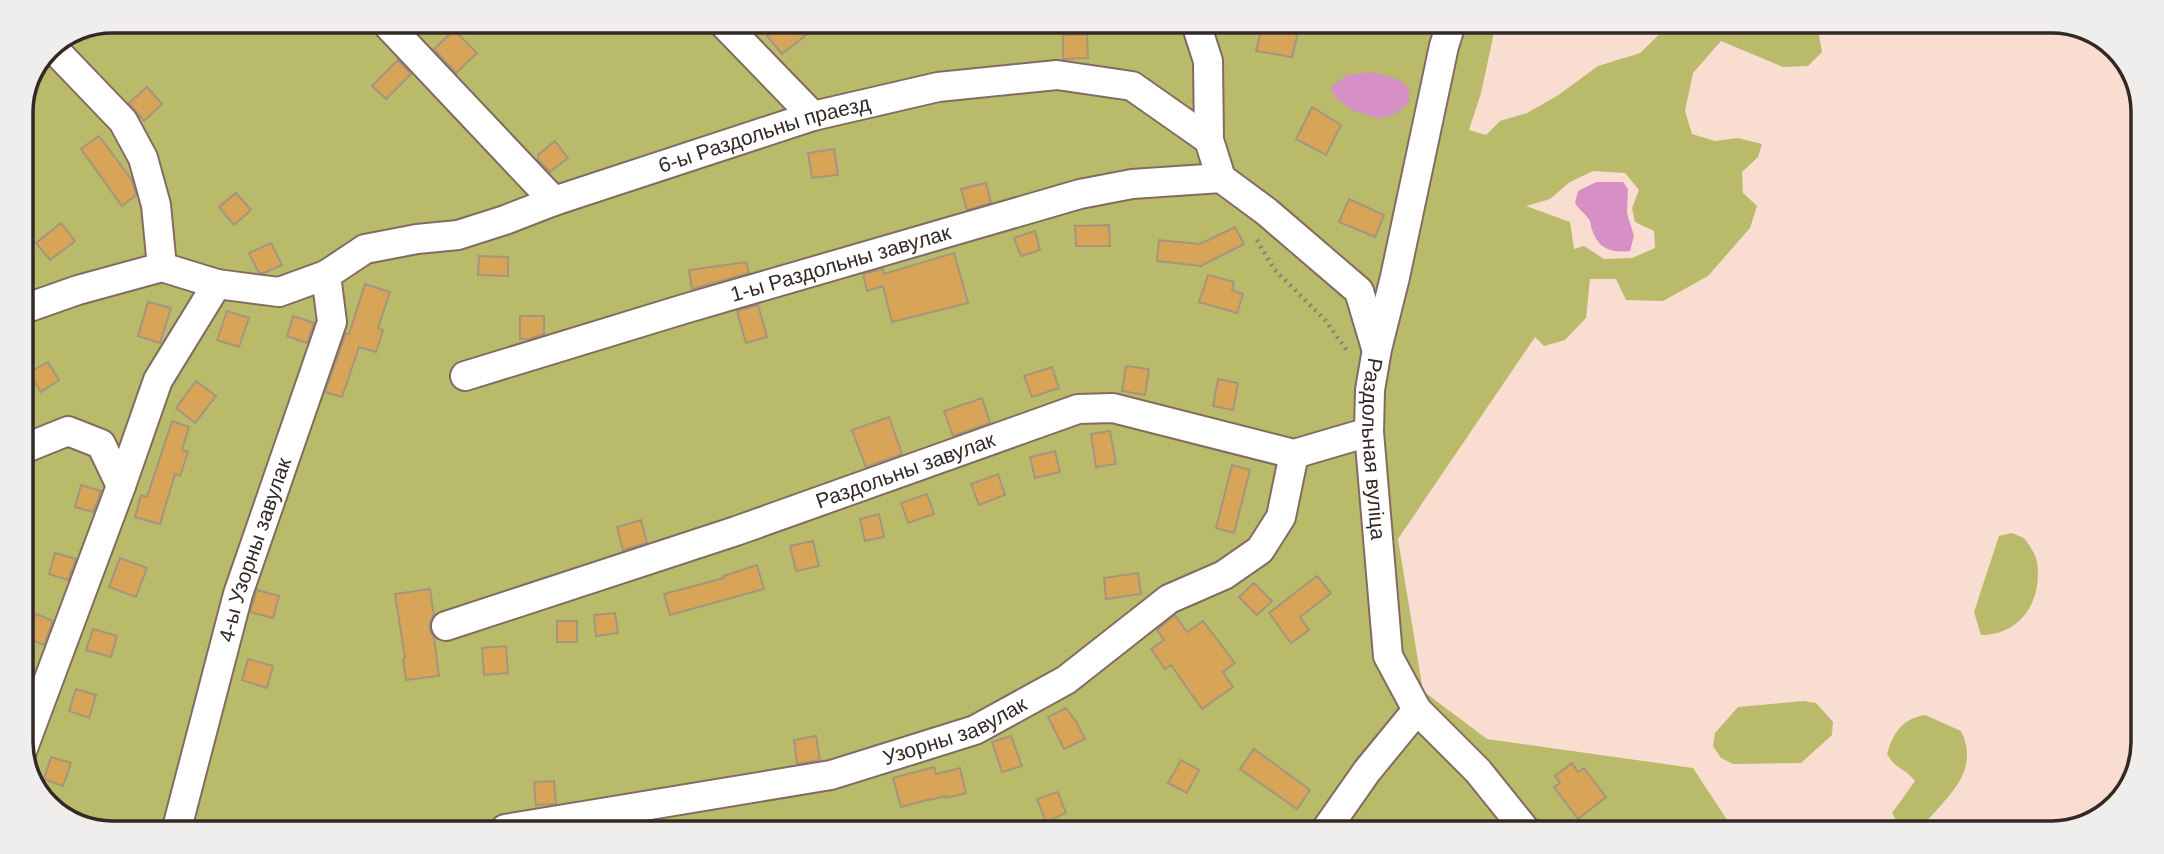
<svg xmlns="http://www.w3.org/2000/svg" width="2164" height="854" viewBox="0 0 2164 854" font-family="Arial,sans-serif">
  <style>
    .green { fill: #babb6a; fill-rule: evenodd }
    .water { fill: #d790c6 }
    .building { fill: #d7a458; stroke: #a5957f; stroke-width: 2 }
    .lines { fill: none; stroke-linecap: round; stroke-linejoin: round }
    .minor-casing { stroke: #846b60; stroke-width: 32 }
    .path { stroke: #8f7b74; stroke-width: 4.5; stroke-dasharray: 2 5; stroke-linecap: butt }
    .minor { stroke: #fff; stroke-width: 28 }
    .labels { text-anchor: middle; stroke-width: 6; stroke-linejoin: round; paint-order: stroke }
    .street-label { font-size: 21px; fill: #332824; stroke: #fff }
    .rim { fill: none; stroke: #332824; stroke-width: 3.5 }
  </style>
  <rect width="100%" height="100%" fill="#faddd1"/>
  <path class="green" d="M112,21L1480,24L1495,28L1481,93L1469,130L1486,135L1500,121L1527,113L1557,96L1598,66L1640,53L1669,25H1817L1822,52L1808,66L1783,67L1721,41L1693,73L1685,111L1692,134L1715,141L1738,138L1762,144L1758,157L1742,172L1743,193L1757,206L1750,228L1708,276L1663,301L1626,300L1616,279H1590L1586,318L1565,340L1544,346L1535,337L1398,539L1423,691L1487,739L1693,768L1735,832L82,828L40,797L21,748V106L48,47ZM1593,171L1625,173L1639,190L1632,208L1635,222L1654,231L1655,248L1632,258L1604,259L1584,246L1574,249L1570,222L1526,206L1550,199L1570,182Z
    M2012,533L2024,538C2029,545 2036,554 2037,562C2043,600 2021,635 1981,635L1974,612L1999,536Z
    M1804,701L1816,703L1833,722L1832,735L1801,763L1733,764L1721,758L1713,746L1715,733L1738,707Z
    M1925,715L1961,731C1980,770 1950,794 1927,821L1899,825L1892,813L1915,781C1904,767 1896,770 1887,754C1893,733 1902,719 1925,715Z"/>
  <path class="water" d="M1371,72C1385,75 1400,77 1409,89V103L1397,113L1380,119L1352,110L1336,98L1330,88L1347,75Z
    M1596,182H1623L1628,189L1627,213L1634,236L1630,251C1614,253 1599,250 1593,232C1591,229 1591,225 1590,221C1586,214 1579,210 1575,203L1578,191Z"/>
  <path class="building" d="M783,23H821L782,54L767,36Z
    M1263,24H1300L1292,57L1256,51Z
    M454,30L477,53L456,73L434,49Z
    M1087,34L1088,58L1063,59V35Z
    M398,60L411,74L386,99L372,86Z
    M147,87L162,104L144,121L129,103Z
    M1312,107L1341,125L1326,155L1296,139Z
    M99,136L132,180L136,195L122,206L81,149Z
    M555,141L568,158L550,172L538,160V155Z
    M834,149L838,175L812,178L808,153Z
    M986,183L991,203L967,210L961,189Z
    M236,193L251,210L234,225L219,207Z
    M1349,199L1384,215L1375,237L1339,222Z
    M61,223L75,241L50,260L36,243Z
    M1109,225L1110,246H1076L1075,226Z
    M1235,227L1244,244L1201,266L1157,261L1159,240L1200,244Z
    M1035,231L1040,250L1021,256L1014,238Z
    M271,243L282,265L264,273H259L249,253Z
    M954,253L968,303L892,322L883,286L867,291L863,274L883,269L884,274Z
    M479,256L508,257V276L478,275Z
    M746,262L749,273L692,289L689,270Z
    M1208,275L1234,282L1232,290L1243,294L1237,313L1199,302Z
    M365,284L390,292L378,328L383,330L376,352L359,347L342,397L325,392L346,333L349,334Z
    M148,302L171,308L160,343L138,336Z
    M758,305L767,337L746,343L737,311Z
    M227,311L249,318L239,347L217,340Z
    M293,316L314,323L307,343L287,336Z
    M520,316H544V334L530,339H520Z
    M48,362L59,380L41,392L29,373Z
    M1126,366L1149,369L1145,395L1122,391Z
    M1052,367L1059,388L1032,397L1024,376Z
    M1218,379L1238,383L1233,410L1213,406Z
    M196,381L216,396L195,423L176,408Z
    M982,398L990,423L953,436L944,411Z
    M889,417L902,454L866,467L852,430Z
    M172,421L189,427L182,450L188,452L180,476L175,474L160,524L135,517L141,495L147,497Z
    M1110,431L1116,464L1096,467L1091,434Z
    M1055,451L1060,472L1035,478L1030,457Z
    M1232,465L1250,470L1234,533L1216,528Z
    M998,474L1005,495L979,505L971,484Z
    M81,485L101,491L93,512L75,507Z
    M927,494L934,514L908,523L901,503Z
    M879,514L884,537L865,541L860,519Z
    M641,520L647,543L623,550L617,527Z
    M813,541L819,566L796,571L790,546Z
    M55,553L76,559L68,580L49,574Z
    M120,558L147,568L136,597L109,587Z
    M757,565L764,589L670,615L664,594L724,578L723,576Z
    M1138,573L1141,594L1106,599L1104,578Z
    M1317,576L1331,593L1300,617L1309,630L1291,643L1269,613Z
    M1254,583L1272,601L1257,615L1239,597Z
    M430,589L434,615L430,622V631L434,637L439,676L406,680L403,659L405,658L395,594Z
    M257,590L279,596L273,618L250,612Z
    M615,613L618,633L596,636L594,615Z
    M36,614L53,621L44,645L26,638Z
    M1175,615L1187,632L1203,621L1235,663L1223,672L1233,687L1202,709L1171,665L1165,669L1151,649L1164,640L1157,630Z
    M557,621H577V642H557Z
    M93,629L117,636L111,657L86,650Z
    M506,646L508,673L484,675L482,648Z
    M248,659L273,666L267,688L242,680Z
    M76,689L96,695L89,718L69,711Z
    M1066,708L1077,723L1085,739L1064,749L1048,717Z
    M816,736L820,760L797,764L794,740Z
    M1011,736L1022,766L1002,772L992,742Z
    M1254,749L1310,790L1297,809L1240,769Z
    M51,757L71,763L63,786L44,779Z
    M1181,760L1199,770L1187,793L1168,783Z
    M1572,763L1578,772L1584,768L1606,797L1578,819L1554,787L1560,783L1555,776Z
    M934,767L936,774L960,768L966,793L946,798V796L930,800V799L901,807L893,778Z
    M554,781L556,804L536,805L534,782Z
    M1058,792L1066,813L1046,822L1037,799Z"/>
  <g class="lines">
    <g class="minor-casing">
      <g id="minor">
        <path id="s1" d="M385,22L554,201L813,116L938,87L1057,75L1132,86L1209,140"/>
        <path d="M723,23L813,116"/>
        <path d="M1196,24L1208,61L1209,140L1221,178L1267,212L1359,291L1376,348"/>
        <path id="s2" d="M1451,24L1444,46L1395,277L1377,349L1370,390L1369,432L1388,656L1417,710L1478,771L1527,832"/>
        <path d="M51,46L123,121L143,158L156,205L162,267"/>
        <path d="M162,267L217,284L279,292L326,275L365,249L417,239L458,235L505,220L554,201"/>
        <path d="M21,310L78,290L162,267"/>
        <path id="s3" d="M465,376L684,309L1080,194L1132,184L1221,178"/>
        <path d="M21,450L68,431L101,444L121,486"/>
        <path id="s4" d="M446,626L736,531L1078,409L1113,408L1294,454L1369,432"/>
        <path d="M22,751L121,486L158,380L217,284"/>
        <path id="s5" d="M177,828L238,594L332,322L326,275"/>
        <path id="s6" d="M505,829L831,775L975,730L1066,680L1169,599L1224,575L1260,550L1281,517L1294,454"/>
        <path d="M1325,831L1367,771L1417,710"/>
      </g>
    </g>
    <path class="path" d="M1257,240L1274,269L1325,320L1348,352"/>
    <use href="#minor" class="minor"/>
  </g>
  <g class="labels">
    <g class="street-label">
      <text dy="7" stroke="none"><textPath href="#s1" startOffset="467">6-ы Раздольны праезд</textPath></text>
      <text dy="7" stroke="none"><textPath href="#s3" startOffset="392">1-ы Раздольны завулак</textPath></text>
      <text dy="7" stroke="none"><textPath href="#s2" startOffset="434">Раздольная вуліца</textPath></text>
      <text dy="7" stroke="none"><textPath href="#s4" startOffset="485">Раздольны завулак</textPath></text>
      <text dy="7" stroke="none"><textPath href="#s5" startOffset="289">4-ы Узорны завулак</textPath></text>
      <text dy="7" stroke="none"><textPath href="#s6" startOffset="462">Узорны завулак</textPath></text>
    </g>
  </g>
  <path d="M0 0H2164V854H0ZM112 33H2052A79 79 0 0 1 2131 112V742A79 79 0 0 1 2052 821H112A79 79 0 0 1 33 742V112A79 79 0 0 1 112 33Z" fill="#efeeed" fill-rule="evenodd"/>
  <path class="rim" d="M112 33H2052A79 79 0 0 1 2131 112V742A79 79 0 0 1 2052 821H112A79 79 0 0 1 33 742V112A79 79 0 0 1 112 33Z"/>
</svg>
